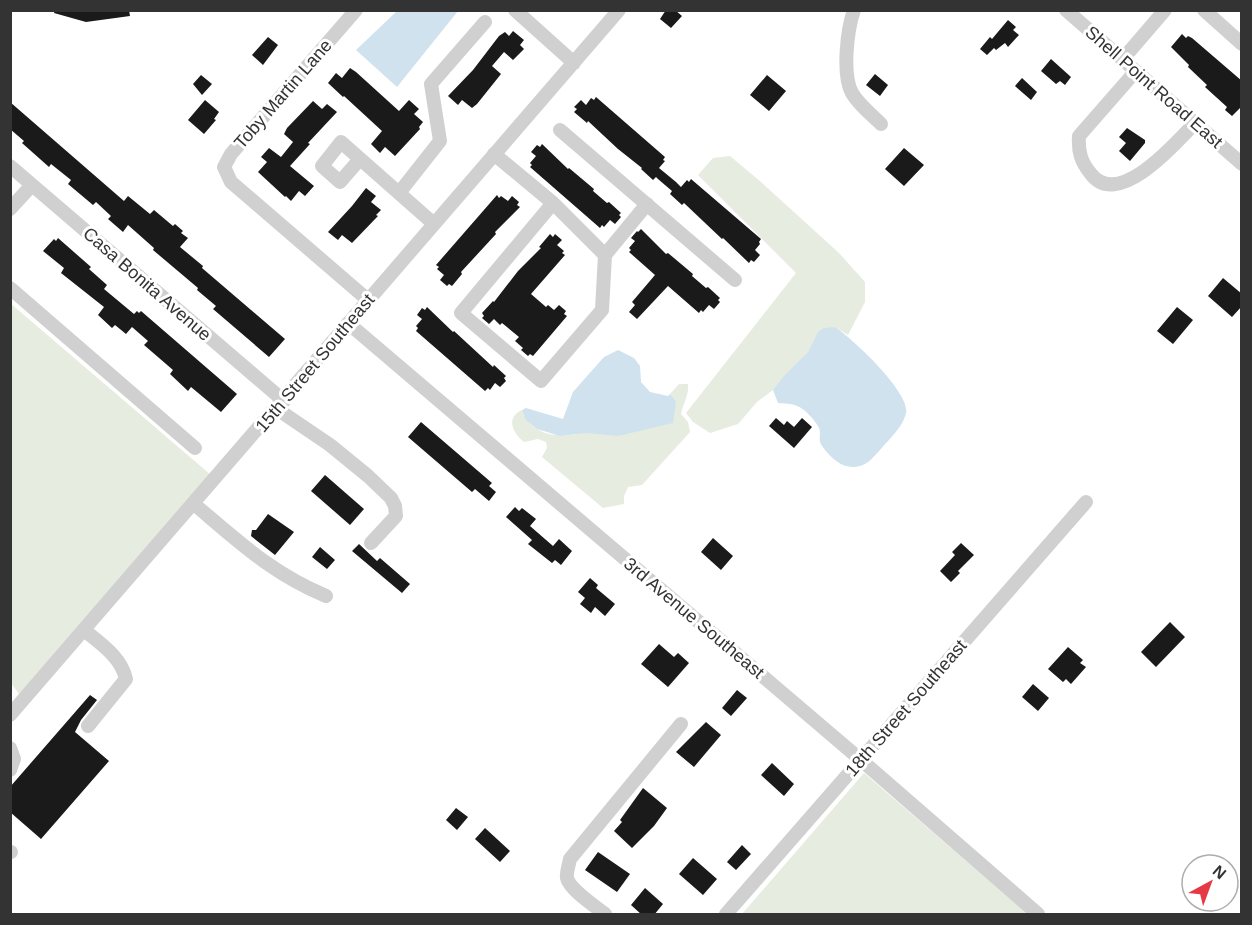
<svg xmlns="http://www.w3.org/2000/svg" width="1252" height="925" viewBox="0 0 1252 925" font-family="Arial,sans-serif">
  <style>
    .green { fill: #e6ecdf }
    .water { fill: #cfe2ee }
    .building { fill: #1a1a1a }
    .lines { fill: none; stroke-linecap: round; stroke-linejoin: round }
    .minor { stroke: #d0d0d0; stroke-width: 14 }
    .labels { text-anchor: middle; stroke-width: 6; stroke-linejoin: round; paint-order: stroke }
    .street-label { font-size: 18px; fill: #333; stroke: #fff }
  </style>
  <rect width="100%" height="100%" fill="#fff"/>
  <path class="green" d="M730,156L761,182L839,253L865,282V302L848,335L835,327L817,337L808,352L773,390L757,402L738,424L710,433L693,422L686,413L796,273L698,175L713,158Z
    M10,303L211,475L20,695L10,682Z
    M679,384H688C689,396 683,403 681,414L688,422L690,432L642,485L628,487L624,496V504L603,508L542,457L547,448L546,442L538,439L524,442C513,433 505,418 522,410C540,452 591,432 622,420C640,414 658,407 676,401L670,394Z
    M864,773L1028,914H742Z"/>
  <path class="water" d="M397,11H458L397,87L356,50Z
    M835,327C852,338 911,393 906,413C903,427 890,438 880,450C870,461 863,470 846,466C837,464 823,450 820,442C819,437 821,432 819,428C816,421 804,408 797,406C791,403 784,404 778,403L773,390L783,377L808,352L818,332L824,328Z
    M618,350L634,358L640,366L641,382L650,392L668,396L670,394L676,401L673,423L618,436L586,433L560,436L537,429L526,420L522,410L526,408L563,419L573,392L604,357Z"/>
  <path class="building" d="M55,10H129L130,16L86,22L54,13Z
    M666,10H675L682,16L671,28L660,19Z
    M1008,20L1016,27L1013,30L1019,35L1008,47L1005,43L996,50L994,48L987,55L980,49L990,37L992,39Z
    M513,31L524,40L520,45L524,49L513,60L504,52L492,66L501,74L477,104L472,108L462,100L458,105L448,96L473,70L499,36L505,32L509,36Z
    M1182,34L1186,38L1188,36L1192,38L1242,81V106L1232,116L1225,110L1227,107L1205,87L1207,85L1188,67L1189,65L1171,47Z
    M268,37L278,45L263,65L252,55Z
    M1051,59L1071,77L1065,85L1060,81L1056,84L1041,71Z
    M350,68L356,72L399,111L409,100L419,109L414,114L423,122L419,127L420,129L395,156L385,147L380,153L371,144L382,131L344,96L343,97L328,83L336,73L342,78Z
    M875,74L888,85L880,96L866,85Z
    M201,75L212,84L202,95L193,84Z
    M767,75L786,91L769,111L750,95Z
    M1022,78L1037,92L1031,100L1015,86Z
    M596,97L665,157L663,160L665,161L659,168L676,182L681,187L687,180L689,182L691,179L761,239L759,242L760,244L755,250L760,255L754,262L751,260L749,263L723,238L722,239L684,203L682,205L670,194L672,191L658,179L656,177L653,180L641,169L642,168L618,149L588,121L587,123L574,112L577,109L574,107L581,100L586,105L591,98L594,100Z
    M205,100L219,112L214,119L216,120L204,134L188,120Z
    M313,101L322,109L327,104L337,112L308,143L310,144L290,166L314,186L305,196L299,191L291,201L286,196L285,197L258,172L267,162L261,157L269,148L281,157L293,142L284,134L287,128Z
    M10,102L124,201L128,196L150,214L154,210L173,226L175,224L183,231L181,233L188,238L180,247L203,266L202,268L285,339L269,357L213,309L216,306L197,290L198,288L153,250L154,248L128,225L123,232L108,219L111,216L96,202L93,205L68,184L71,180L51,164L49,167L22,143L24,141L10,129Z
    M1127,128L1145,140V143L1130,161L1119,151L1126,143L1119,137Z
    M542,144L568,169L569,168L594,189L593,191L607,203L609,202L621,213L619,215L621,217L615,224L610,220L604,227L602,225L600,228L530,167L532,165L530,163L536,156L531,152L537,145L540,147Z
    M904,148L924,165L904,186L885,169Z
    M366,188L376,196L371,202L381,210L376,215L378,216L352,243L342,235L338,240L328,232L352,206Z
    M497,195L499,198L501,196L508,201L512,196L519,202L517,205L520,207L495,232L496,234L461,272L462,274L452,286L449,284L447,286L440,280L444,275L437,269L439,267L436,265Z
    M641,229L666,254L668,253L693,274L692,276L706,288L708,287L720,298L718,300L720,302L714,309L709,305L703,312L701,310L699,313L668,286L637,319L629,312L635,305L632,302L655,275L629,252L631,250L629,248L635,241L631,238L637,231L638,232Z
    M550,234L553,237L555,234L562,240L557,245L564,251L562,253L565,255L531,294L546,307L548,305L554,310L559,305L566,311L564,314L567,316L533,356L530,354L528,356L521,350L523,348L515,341L519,337L502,323L500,325L494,319L489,324L482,318L484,316L482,313L493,301L494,302L518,271L541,248L539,247Z
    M58,238L91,267L89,269L107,285L104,289L134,314L137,311L139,313L141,311L237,394L221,412L191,387L188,391L170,374L173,370L144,345L148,341L132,327L126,334L115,325L112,328L98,315L104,307L61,273L64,268L43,251L54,239L56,241Z
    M1223,278L1242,294V306L1232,317L1208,296Z
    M427,307L453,332L454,331L493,367L494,365L506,376L504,378L506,381L500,387L495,383L490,390L488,388L485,391L416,331L418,328L416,326L422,319L417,315L422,308L425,310Z
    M1177,307L1193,320L1173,344L1157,331Z
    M776,418L784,425L787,421L794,427L802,418L812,427L794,448L769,426Z
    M421,422L492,483L489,486L496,492L489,501L475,489L472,492L408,437Z
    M325,475L364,509L350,525L311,491Z
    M515,507L519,511L522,508L536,519L530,526L553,546L559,539L572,551L561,565L555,560L552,563L528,544L532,540L506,517Z
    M268,514L294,532L275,555L251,536L252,530H256Z
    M713,538L733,556L721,570L701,552Z
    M961,543L974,555L958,571L960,573L951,582L940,571L955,555L952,552Z
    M359,544L377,561L380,558L410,584L402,593L352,551Z
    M320,547L335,560L327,569L312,557Z
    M590,578L598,585L596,588L615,604L605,616L595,607L591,613L580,604L585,598L578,592Z
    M1170,622L1185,637L1156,667L1141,652Z
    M659,644L674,657L678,653L689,663L668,687L641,664Z
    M1068,647L1083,660L1080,663L1086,667L1071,684L1066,679L1063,682L1048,669Z
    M1033,684L1049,698L1038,711L1022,697Z
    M737,690L747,698L731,716L722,708Z
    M90,695L97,700L81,720L75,732L109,761L41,839L10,812V787Z
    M706,722L721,735L694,767L676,752Z
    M772,763L794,784L784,796L761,775Z
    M643,788L667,808L654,826L632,848L614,831L622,822L620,820Z
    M456,808L468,817L457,830L446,820Z
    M485,828L510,851L500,862L475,839Z
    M742,845L751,854L736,870L727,862Z
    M598,852L630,874L617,892L585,870Z
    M693,858L717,879L703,895L679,874Z
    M645,888L663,904L654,915H642L631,905Z"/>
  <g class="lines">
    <path class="minor" d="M356,10L231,154L224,167L231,182L368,300
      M515,10L574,63
      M854,10C847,30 842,75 852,93C859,105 872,115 881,124
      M1066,10L1242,164
      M1204,10L1242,44
      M1122,60L1165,10
      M1135,72L1079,136C1078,152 1081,162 1091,174C1118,210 1176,143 1195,123
      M560,130L735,280
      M494,154L553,203L605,255L602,310L541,381L461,313L553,203
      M360,159L340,182L322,166L341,142L434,224
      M10,166L284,401
      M399,193L440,141L431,84L485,22
      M10,209L32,185
      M605,255L647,204
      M10,288L195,448
      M348,323L861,760L1038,914
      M277,409L330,445L368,476L391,498L395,506L396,516L371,543
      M194,504C238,541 271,573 326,596
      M84,630C101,644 121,657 126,679L88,726
      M10,715L619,10
      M10,748L14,759L10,770
      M10,852H11
      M605,914C595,906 570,890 567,878C566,872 569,865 570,859L681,724
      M726,914L1086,502"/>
  </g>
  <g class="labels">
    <g class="street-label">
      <text transform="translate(1154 87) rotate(41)" y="6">Shell Point Road East</text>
      <text transform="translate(283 94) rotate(-49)" y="6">Toby Martin Lane</text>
      <text transform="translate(147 284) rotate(41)" y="6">Casa Bonita Avenue</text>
      <text transform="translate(315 363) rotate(-50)" y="6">15th Street Southeast</text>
      <text transform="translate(694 618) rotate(40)" y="6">3rd Avenue Southeast</text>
      <text transform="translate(906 708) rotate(-49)" y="6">18th Street Southeast</text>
    </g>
  </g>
  <rect width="1252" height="925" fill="none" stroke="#333333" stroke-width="24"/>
  <g transform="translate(1210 883) rotate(41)"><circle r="28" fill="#ffffff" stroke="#adadad" stroke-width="1.5"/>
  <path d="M0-4.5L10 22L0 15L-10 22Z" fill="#e63946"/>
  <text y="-9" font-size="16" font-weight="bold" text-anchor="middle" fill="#333333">N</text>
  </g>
</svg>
